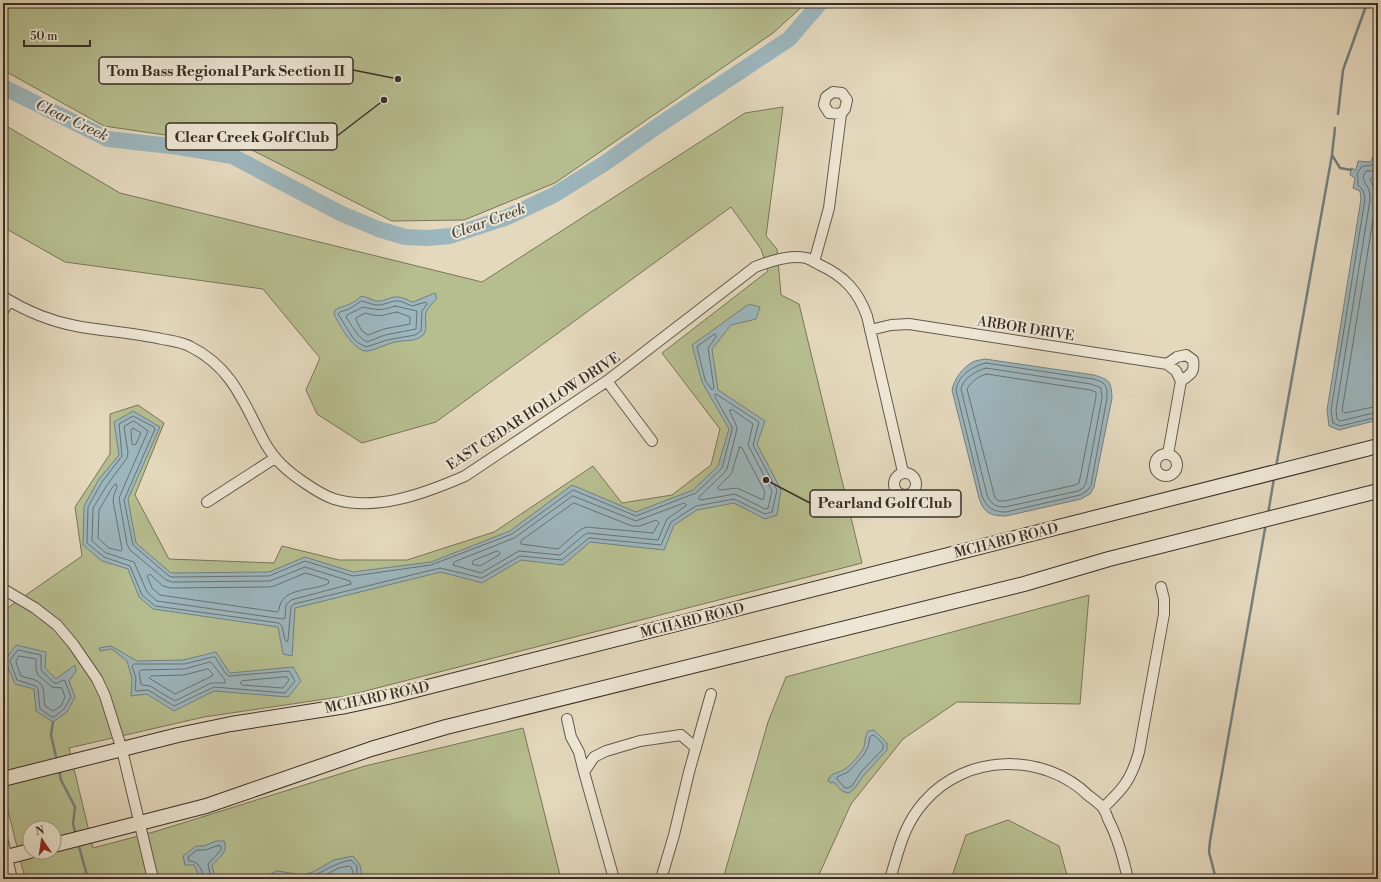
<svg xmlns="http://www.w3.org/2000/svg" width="1381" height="882" viewBox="0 0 1381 882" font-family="'Libre Bodoni',serif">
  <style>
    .green { fill: #b6be8f; stroke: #78765b; fill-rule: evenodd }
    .water { fill: #9cb6bd; stroke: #748081 }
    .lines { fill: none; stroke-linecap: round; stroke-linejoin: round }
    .shore { stroke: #6a7272; stroke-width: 1 }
    .stream { stroke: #748081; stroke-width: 2.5 }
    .river { stroke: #9cb6bd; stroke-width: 16 }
    .minor-casing { stroke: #64594c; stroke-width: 12 }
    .secondary-casing { stroke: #392f27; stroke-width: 16 }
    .minor { stroke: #ede6d4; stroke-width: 10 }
    .secondary { stroke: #ede6d4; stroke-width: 14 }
    .labels { text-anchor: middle; stroke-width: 4; stroke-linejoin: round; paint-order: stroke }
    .street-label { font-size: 14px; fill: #392f27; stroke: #ede6d4 }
    .water-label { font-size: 15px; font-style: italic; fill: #4d4a45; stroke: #ede6d4 }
    .leader { fill: none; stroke: #392f27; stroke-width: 1.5 }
    .callout-dot { fill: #392f27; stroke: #ede6d4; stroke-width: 1.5 }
    .callout { fill: #ede6d4; stroke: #392f27; stroke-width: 1.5 }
    .callout-label { font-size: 15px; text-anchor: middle; font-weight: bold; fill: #392f27 }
  </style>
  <rect width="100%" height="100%" fill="#e4d8bd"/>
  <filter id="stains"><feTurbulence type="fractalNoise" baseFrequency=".005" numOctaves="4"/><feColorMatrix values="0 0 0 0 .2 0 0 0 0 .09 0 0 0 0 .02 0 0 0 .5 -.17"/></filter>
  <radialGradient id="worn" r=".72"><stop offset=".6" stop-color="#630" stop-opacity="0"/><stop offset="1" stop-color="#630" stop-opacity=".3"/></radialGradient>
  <path class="green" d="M3,3H806L773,33L555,183L464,220L392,221L246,147L104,126L3,70Z
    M783,107L766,236L777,249L781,295L799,304L862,563L346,696L204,717L69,748L93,848L157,831L365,766L523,728L561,879H435L433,876L417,879H26L22,867L3,790V611L82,556L75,507L110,454V414L138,405L164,423L135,495L169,559L274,563L282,546L339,560H407L494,532L593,466L622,503L672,495L711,465L720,429L662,353L768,271L761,249L731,207L436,422L362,443L317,414L306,390L320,358L263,289L65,262L3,227V124L120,193L482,282L745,113ZM30,828H54V852H30Z
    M1089,595L1080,704L957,702L903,739L851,804L817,879H723L768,722L786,677Z
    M1008,820L1059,846L1068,879H951L966,835Z"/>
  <path class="water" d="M1378,130V420L1339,430L1329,426L1327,410L1361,199L1360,191L1353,188L1355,178L1350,175L1351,168L1356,170L1358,161L1370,162L1374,156Z
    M435,293L437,298C434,302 427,308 426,313C424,320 429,331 422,336C415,342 403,340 395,342C386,344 378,349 368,351C355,353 339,325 334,314L335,310C341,306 349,306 355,301C357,300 359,298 360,297C365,295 371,300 376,301C382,302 388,298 394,297C401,296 407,300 413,302Z
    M749,304L760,307L756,319L731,325L712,349L718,390L765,421L757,444L781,490L777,515L765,519L734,503L697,510L674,525L664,550L590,542L563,565L521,560L482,583L441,572L295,608L292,656L283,654L278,627L153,609L139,597L128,569L102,561L83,545L84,506L99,479L119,455L114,422L133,411L160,427L128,499L136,543L171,573L269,572L305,557L353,572L431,562L510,531L572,485L636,512L693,490L718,466L729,429L702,382L692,345Z
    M985,359L1094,375C1110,380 1111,381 1112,398L1094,487L1090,494L1081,499L1006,516C990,516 984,513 979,498L952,390C954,379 963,367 973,362C976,360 982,360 985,359Z
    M16,645L46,652L45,668L56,679L75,665L76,671L69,681L75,697L67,712L53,722L36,711L34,689L15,684L5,660Z
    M111,646L137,661L183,660L216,652L230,673L293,667L301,681L288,697L214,691L174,711L147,694L131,696L132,678L127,661L112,649L100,651L99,648Z
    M874,730L887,743V750L864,775L855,788L849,793C841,792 839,788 834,782L831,783L828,781C830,772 840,773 845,769C852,764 861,754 864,747C865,741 865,737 868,731Z
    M216,841H224C229,852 218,859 212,865L215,879H200L194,865H185L183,856L196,846H204Z
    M353,856L360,865L362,877L360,879H260L277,871L303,875L313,872L334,860Z"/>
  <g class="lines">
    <path class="shore" d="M1378,154C1375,166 1372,166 1362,166L1357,174L1358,178V185L1363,190L1365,199L1331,410L1333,423L1340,426L1378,417
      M1378,166L1373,171H1366C1361,178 1364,181 1367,186C1370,190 1370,196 1370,200L1336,410L1337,419L1340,421L1378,412
      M1378,175L1370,179L1374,188L1376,201L1342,411L1345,413L1378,406
      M362,301L375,305H381L394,301H400L412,306L426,302L427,304L422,311L421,331L415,335L387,340L366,347L357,342L353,338L338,314L340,312L349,309Z
      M395,306L417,311L416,329L385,335L367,342C356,336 353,327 346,317L347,315L363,307C377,310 381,311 395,306Z
      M397,312L410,317V324L384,329L368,335L362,331L356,320V318L365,313C382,318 382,315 397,312Z
      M715,334L716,337L708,348L714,388L712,390L705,380L697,347Z
      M986,363L1093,379C1106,383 1107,384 1107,398L1091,485L1087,491L1080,495L1006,512C993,512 987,508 982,496L956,390C958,375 973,366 986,363Z
      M986,368L1091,384L1101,388L1102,398L1086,483L1083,488L1078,491L1005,507C995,507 991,504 987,495L961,389C963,378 976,371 986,368Z
      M987,374L1090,390L1096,392V397L1079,483L1075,485L1005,501H999L995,498L967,389C971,382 978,376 987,374Z
      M716,394L759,422L753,445L777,490L772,512L765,514L734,499L696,506L671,522L661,545L589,538L562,560L520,556L482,578L440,568L294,604L291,607L288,640L287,642L285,640L282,626L279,623L155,606L142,595L130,566L104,557L87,543L88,507L102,482L122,456L119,424L133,416L154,427L155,429L124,500L133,545L169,576L172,577L269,576L305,561L353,576L431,565L512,534L573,490L636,516L696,493L722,468L732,430V427L715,397Z
      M730,410H733L753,424L748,445L772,491L768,508L765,509L735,494L701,500L699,499V497L724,473L727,469L737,429L736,425L730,412Z
      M134,421L148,431L119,498L127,544L130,550L166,580L172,582L270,581L305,567L350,581L351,584L291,600L286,605L285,618L283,619L157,601L147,592L134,562L106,553L92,541L93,508L107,485L127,458L128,453L124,427Z
      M133,428L141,433L136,444L134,445L132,444L131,431Z
      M740,447L742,448L765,492L763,500L737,488L720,490L718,489V487L731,474Z
      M116,484L117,487L114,495L113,501L122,549L121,551L109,548L98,538L99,510L112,488Z
      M573,496L636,521L684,503L687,505L667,519L658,540L588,533L584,535L560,555L519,551L481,573L453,565L454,562L514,538Z
      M574,503L632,526H640L656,520L659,523L653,533L586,527L580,530L558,549L521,544V541Z
      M498,551L500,553L499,555L480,566L472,564L473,561Z
      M306,573L328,580L329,583C313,592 281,586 279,610L277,612L160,595L152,588L147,576L150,574L163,586L171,588L269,587L274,586Z
      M18,650L41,655V670L54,683H58L63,680L65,681L71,697L64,709L54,717H52L40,709L38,689L36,686L17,680L10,661Z
      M19,656L36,659V669L38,675L52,687L62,688L65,697L61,706L53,711L45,706C43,698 46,685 37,681C32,678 26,678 21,676L16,662Z
      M213,657H215L226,674L229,676L289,671L295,681L285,693L214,687L174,706L148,690L137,691L135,690L136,678L132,666L134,664H184Z
      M211,662L225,680V683H211L175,701L150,686L142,685L141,684L139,672L141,670L184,669Z
      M208,669L213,674L212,676L175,694L149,678L151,676L184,675Z
      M287,677L289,680L283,688L242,685L240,683L242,681Z
      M874,735L883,744V749L861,772L852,786L848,788H845L837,779V777L848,772L863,756L868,747L870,737Z
      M204,879C202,870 199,861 189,861L188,857L197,850H205L220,845L221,847V850L208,864L211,879
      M304,879C322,874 333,863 351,860L357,866V879
      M319,879L338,868L349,866L351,867L353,872L352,879"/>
    <path class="stream" d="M1338,114L1343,70L1367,3
      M1332,155L1340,168L1351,170
      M1276,467L1332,155L1335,128
      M1268,514L1274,478
      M53,722L51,735L57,761
      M59,770L61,780L75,807L73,824L76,835
      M78,843L88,879
      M1216,879L1209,852L1210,841L1266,523"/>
    <path class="river" d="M3,87L108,139L179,147L232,156L340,213L378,229L405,237L427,238L450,236L505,218L554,195L605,163L656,127L789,39L820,3"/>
    <g class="minor-casing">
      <path id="minor" d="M833,92L842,93L847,100L845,109L841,114L829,113L824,105L826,97Z
        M814,262L829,208L841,114
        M3,297C26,311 49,321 76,326C104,331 134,333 162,339C172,341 183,342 191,347C233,368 244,404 265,443C275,460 286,470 302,481C312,488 322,495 334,499C376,512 426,493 465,476L607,381L755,267C770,261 790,254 806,258C811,259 816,263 820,265C844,276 858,291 867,316L903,472
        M3,311L9,301
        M870,330L891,325L909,324L1167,364L1176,371L1181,381L1168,454
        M1167,364L1177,357L1186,355L1193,360C1195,373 1191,374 1181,381
        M607,381L652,441
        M1155 465a11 11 0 1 1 22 0a11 11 0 1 1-22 0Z
        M894 484a11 11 0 1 1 22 0a11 11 0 1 1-22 0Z
        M207,502L275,458
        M3,589L35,608L57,625L73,644L97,679L105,696L122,750L153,879
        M567,719L571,737L579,752L584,772
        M1103,808C1123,789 1131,780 1139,752L1164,614V599L1161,587
        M3,842L12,879
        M614,879L584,772L594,757L606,751L640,741L681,735L696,748
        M661,879L674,835L689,772L711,694
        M890,879C899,850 903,826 924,802C966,753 1044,752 1089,796C1094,800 1099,803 1103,808C1105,811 1107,815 1108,819C1118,838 1123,858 1128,879"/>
    </g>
    <g class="secondary-casing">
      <path id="secondary" d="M3,779L178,735L231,724L346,706L388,697L1378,446
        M54,845L206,806L371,749L446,727L1024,584L1109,559L1378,491
        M3,858L30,851"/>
    </g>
    <use href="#minor" class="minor"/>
    <use href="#secondary" class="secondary"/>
  </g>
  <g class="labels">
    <g class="street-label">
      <text transform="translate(1026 328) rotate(9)" y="5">ARBOR DRIVE</text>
      <text transform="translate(533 411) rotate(-33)" y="5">EAST CEDAR HOLLOW DRIVE</text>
      <text transform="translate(1006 540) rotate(-14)" y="5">MCHARD ROAD</text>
      <text transform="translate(692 620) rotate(-14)" y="5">MCHARD ROAD</text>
      <text transform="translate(377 697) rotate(-12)" y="5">MCHARD ROAD</text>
    </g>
    <g class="water-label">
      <text transform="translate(72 120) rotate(25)" y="5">Clear Creek</text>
      <text transform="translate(488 221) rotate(-20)" y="5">Clear Creek</text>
    </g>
  </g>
  <path class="leader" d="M398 79L353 70M384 100L337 136M766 480L810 503"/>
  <g class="callout-dot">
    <circle cx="398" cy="79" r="4"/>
    <circle cx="384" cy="100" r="4"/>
    <circle cx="766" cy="480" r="4"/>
  </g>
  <g class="callout">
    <rect x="99" y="57" width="254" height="27" rx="4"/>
    <rect x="166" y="123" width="171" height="27" rx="4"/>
    <rect x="810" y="490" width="151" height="27" rx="4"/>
  </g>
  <g class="callout-label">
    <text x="226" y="76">Tom Bass Regional Park Section II</text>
    <text x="252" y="142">Clear Creek Golf Club</text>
    <text x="885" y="508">Pearland Golf Club</text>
  </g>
  <rect width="1381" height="882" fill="none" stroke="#e4d8bd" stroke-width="16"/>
  <rect x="4" y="4" width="1373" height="874" fill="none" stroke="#392f27" stroke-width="2"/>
  <rect x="8" y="8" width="1365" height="866" fill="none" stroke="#392f27"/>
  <g transform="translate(42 840) rotate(347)"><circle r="19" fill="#ede6d4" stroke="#a59d8f"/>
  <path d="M0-3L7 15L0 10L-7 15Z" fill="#8f2418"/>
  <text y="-6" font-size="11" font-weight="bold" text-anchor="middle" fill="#392f27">N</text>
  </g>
  <path d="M24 40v6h66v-6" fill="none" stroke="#392f27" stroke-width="2"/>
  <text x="30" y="40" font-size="12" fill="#392f27" stroke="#ede6d4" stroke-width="3" paint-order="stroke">50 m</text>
  <rect width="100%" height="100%" filter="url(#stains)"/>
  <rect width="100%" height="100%" fill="url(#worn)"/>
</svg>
